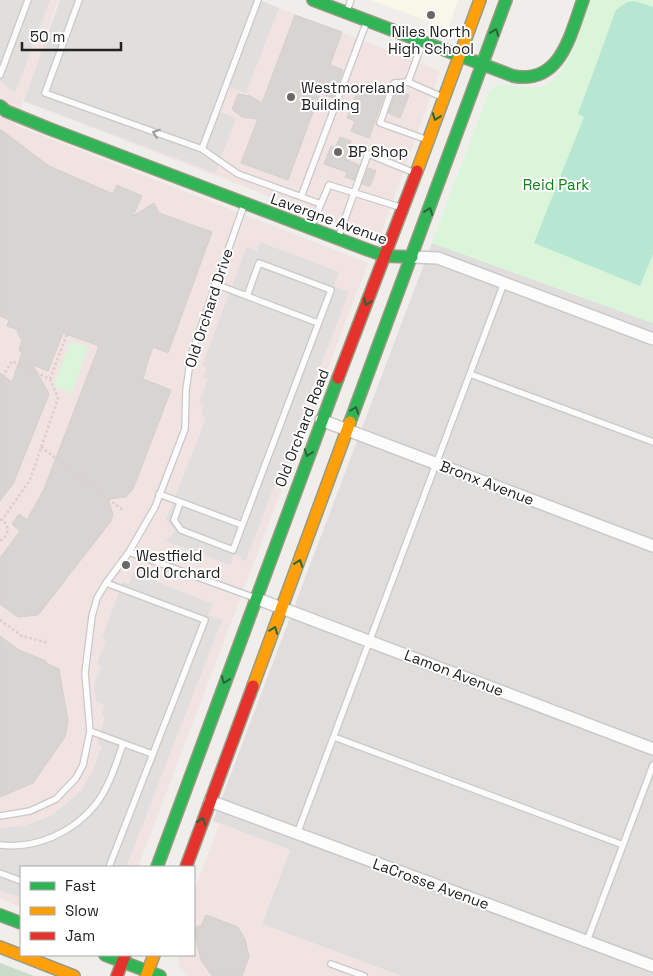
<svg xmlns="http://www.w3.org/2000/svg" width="653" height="976" viewBox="0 0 653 976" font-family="'Space Grotesk',sans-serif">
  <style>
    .residential { fill: #dfdedc }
    .commercial { fill: #f1e3e1 }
    .education { fill: #f8f7e8 }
    .cemetery { fill: #cadbca }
    .park { fill: #daf5da }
    .pitch { fill: #b7e6d2 }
    .parking { fill: #e0dfde }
    .building { fill: #d7d4d2; stroke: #d3d0cc }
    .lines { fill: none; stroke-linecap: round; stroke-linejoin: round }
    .lane-casing { stroke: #c9c8c7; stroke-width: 8 }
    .street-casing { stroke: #c9c8c7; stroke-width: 14 }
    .fast-casing { stroke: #999a82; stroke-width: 14 }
    .slow-casing { stroke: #999a82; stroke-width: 14 }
    .jam-casing { stroke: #999a82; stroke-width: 14 }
    .path { stroke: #dccecd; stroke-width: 2.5; stroke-dasharray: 2.5 2.5; stroke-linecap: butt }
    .lane { stroke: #fdfcfc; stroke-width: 5.5 }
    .street { stroke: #fdfcfc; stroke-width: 11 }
    .fast { stroke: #30b455; stroke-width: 11 }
    .slow { stroke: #ff9f0a; stroke-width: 11 }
    .jam { stroke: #e5322d; stroke-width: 11 }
    .oneway { stroke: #286439 }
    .oneway2 { stroke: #9a9a9a }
    .poi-dot { fill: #6a6968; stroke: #fff; stroke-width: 2 }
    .labels { text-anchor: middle; stroke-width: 4; stroke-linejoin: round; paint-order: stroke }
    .poi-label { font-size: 15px; fill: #222; stroke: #fff; text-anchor: start }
    .park-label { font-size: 15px; fill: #0c8416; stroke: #fff }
    .street-label { font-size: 15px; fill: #222; stroke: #fff }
  </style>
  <rect width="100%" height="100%" fill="#f0eeeb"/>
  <path class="residential" d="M432,243L653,323V976H401L262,924L290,850L213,821Z"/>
  <path class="commercial" d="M0,0H58L34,70L60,0H259L440,71L379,239L23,101L15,125L368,263L138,867H21V907L0,899Z
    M220,823L290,850L262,924L401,976H189L179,966L178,955H194V891Z"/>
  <path class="education" d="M371,0H458L448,29Z"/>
  <path class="cemetery" d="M0,963L34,976H0Z"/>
  <path class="park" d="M590,0H653V323L432,243L489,92L494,87L500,85C514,85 530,90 543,86C570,77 581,25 590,0Z
    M70,341L88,347L72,393L54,386Z"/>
  <path class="pitch" d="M634,1L653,7V254L640,286L534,243L584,117L578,114L616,10L627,2Z"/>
  <path class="parking" d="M0,0H50L15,93L0,81Z
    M60,0H259L279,8L246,93L229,87L220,112L236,118L215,173L24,101Z
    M260,242L339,272L334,286L349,292L245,562L238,555H233L230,565L166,541L175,531L166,520L206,418L201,415L204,405L199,403L208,379L203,377L207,367L202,366L247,246L257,251Z
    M133,572L213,604L208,615L222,620L126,867H21V898L0,890V828L23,826L51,816L81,791L92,772L102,746L97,744L105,717L101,715L105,705L96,701L94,685L101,666L97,664L106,639L102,638L123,582L129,584Z"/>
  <path class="building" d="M295,15L342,32L330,65L343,70L333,98L320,93L288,180L241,163L258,119L242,117L232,109L238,94L250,96L262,103Z
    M360,85L368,88L369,85L386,91L369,138L351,131L355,121L347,118Z
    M397,90L409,95L400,118L388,113Z
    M0,129L49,166L113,194L117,185L142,196L133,216L154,203L159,213L212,232L168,353L153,347L147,364L143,379L171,390L133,489L126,497L108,499L113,514L111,521L38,615L18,617L0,604V558L20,531L12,524L19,514L27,520L44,489L99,346L63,333L48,371L33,365L49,394L13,484L0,501V373L12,382L22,353L19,350L22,341L16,329L7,326L9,320L0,316Z
    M340,137L351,141L345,159L359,165L354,180L345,177L347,172L324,164L331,146L335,148Z
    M368,168L376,171L370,186L362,184Z
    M0,636L19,650L46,661V663L59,669L68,721L65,737L33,783L0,797Z
    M206,915L238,927L245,939L249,957L242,976H212L201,960L195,935L197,926H201Z"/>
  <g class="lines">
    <g class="lane-casing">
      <path id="lane" d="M79,0L45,93L202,149L238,174L321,204
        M346,13L351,0
        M422,44L408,82L442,97
        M0,75L28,0
        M408,82L394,83L380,123L428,140
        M202,149L258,0
        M301,197L367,21
        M311,227L329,185L403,208
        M338,238L368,154L415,173
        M215,284L318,323
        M470,374L653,442
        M159,494L242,525
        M180,503L174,520L181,530L233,550L331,290L259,263L247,296
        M129,552L255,598
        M106,583L205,620L109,867
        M90,731L152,754
        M334,737L623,845
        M0,816L30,811L56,799L76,778L83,765L90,731L85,673L92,616L97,598L106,583L129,552L155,507L185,429L186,390L191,355L244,205
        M297,834L504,283
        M0,845C36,849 73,833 96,804C109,787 116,764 123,744
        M0,873L21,881
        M587,941L653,765
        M331,964L364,976"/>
    </g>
    <g class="street-casing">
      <path id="street" d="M412,257L438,258L653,339
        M321,420L653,546
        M255,598L653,749
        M210,801L653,966"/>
    </g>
    <g class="fast-casing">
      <path id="fast" d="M313,0L513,76C561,85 570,35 583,0
        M0,106L6,111L50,129L368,250L385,256L412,257
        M350,422L506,0
        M157,867L338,378
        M0,915L21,923
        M105,955L160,976"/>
    </g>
    <g class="slow-casing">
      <path id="slow" d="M417,171L480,0
        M253,686L350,422
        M0,947L74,976
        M146,976L154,955"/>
    </g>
    <g class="jam-casing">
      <path id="jam" d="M338,378L417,171
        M186,867L253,686
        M117,976L125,955"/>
    </g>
    <path class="path" d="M50,379L67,334
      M0,381L12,361L50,379L58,398L30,480L2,520
      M41,447L124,511
      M0,519C10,524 10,535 0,541
      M0,620L22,636L49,643"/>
    <use href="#lane" class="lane"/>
    <use href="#street" class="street"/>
    <use href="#fast" class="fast"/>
    <use href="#slow" class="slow"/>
    <use href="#jam" class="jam"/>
  </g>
  <defs><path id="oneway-chevron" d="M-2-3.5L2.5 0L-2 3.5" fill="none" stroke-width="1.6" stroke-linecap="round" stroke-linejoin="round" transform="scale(1.25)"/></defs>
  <g class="oneway">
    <use href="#oneway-chevron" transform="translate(495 32) rotate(-70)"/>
    <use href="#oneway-chevron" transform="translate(436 117) rotate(110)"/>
    <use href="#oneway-chevron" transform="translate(429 211) rotate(-70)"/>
    <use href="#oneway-chevron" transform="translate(367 302) rotate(111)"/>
    <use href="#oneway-chevron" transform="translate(355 410) rotate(-69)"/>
    <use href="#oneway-chevron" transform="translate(308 453) rotate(110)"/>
    <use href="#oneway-chevron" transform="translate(299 563) rotate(-70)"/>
    <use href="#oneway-chevron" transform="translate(274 630) rotate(-69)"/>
    <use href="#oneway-chevron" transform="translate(225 680) rotate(110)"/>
    <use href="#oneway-chevron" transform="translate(202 821) rotate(-70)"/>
  </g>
  <use class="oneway2" href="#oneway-chevron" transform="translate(156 133) rotate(-160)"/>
  <g class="poi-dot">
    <circle cx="431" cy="15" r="5"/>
    <circle cx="291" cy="97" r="5"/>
    <circle cx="338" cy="152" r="5"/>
    <circle cx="126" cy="565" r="5"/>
  </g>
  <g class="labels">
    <g class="poi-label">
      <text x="431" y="37" text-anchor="middle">Niles North<tspan x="431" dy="17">High School</tspan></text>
      <text x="301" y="93">Westmoreland<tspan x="301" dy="17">Building</tspan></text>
      <text x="348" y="157">BP Shop</text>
      <text x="136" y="561">Westfield<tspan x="136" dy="17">Old Orchard</tspan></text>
    </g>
    <g class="park-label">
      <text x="556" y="190">Reid Park</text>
    </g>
    <g class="street-label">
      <text transform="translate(329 219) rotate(20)" y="5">Lavergne Avenue</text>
      <text transform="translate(209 308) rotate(-72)" y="5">Old Orchard Drive</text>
      <text transform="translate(302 428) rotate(-69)" y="5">Old Orchard Road</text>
      <text transform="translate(487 483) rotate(21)" y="5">Bronx Avenue</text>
      <text transform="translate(454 673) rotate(21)" y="5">Lamon Avenue</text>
      <text transform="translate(431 884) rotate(20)" y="5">LaCrosse Avenue</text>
    </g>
  </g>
  <rect x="20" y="866" width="175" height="90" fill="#ffffff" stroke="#a7a7a7"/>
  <rect x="30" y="882" width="25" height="8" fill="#30b455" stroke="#a7a7a7"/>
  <text x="65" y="891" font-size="15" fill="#222222">Fast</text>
  <rect x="30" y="907" width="25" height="8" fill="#ff9f0a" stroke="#a7a7a7"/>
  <text x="65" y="916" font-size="15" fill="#222222">Slow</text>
  <rect x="30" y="932" width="25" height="8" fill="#e5322d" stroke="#a7a7a7"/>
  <text x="65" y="941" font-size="15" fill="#222222">Jam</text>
  <path d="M22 42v8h99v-8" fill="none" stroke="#222222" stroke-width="2.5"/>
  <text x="30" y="42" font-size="15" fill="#222222" stroke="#ffffff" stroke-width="4" paint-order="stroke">50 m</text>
</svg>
